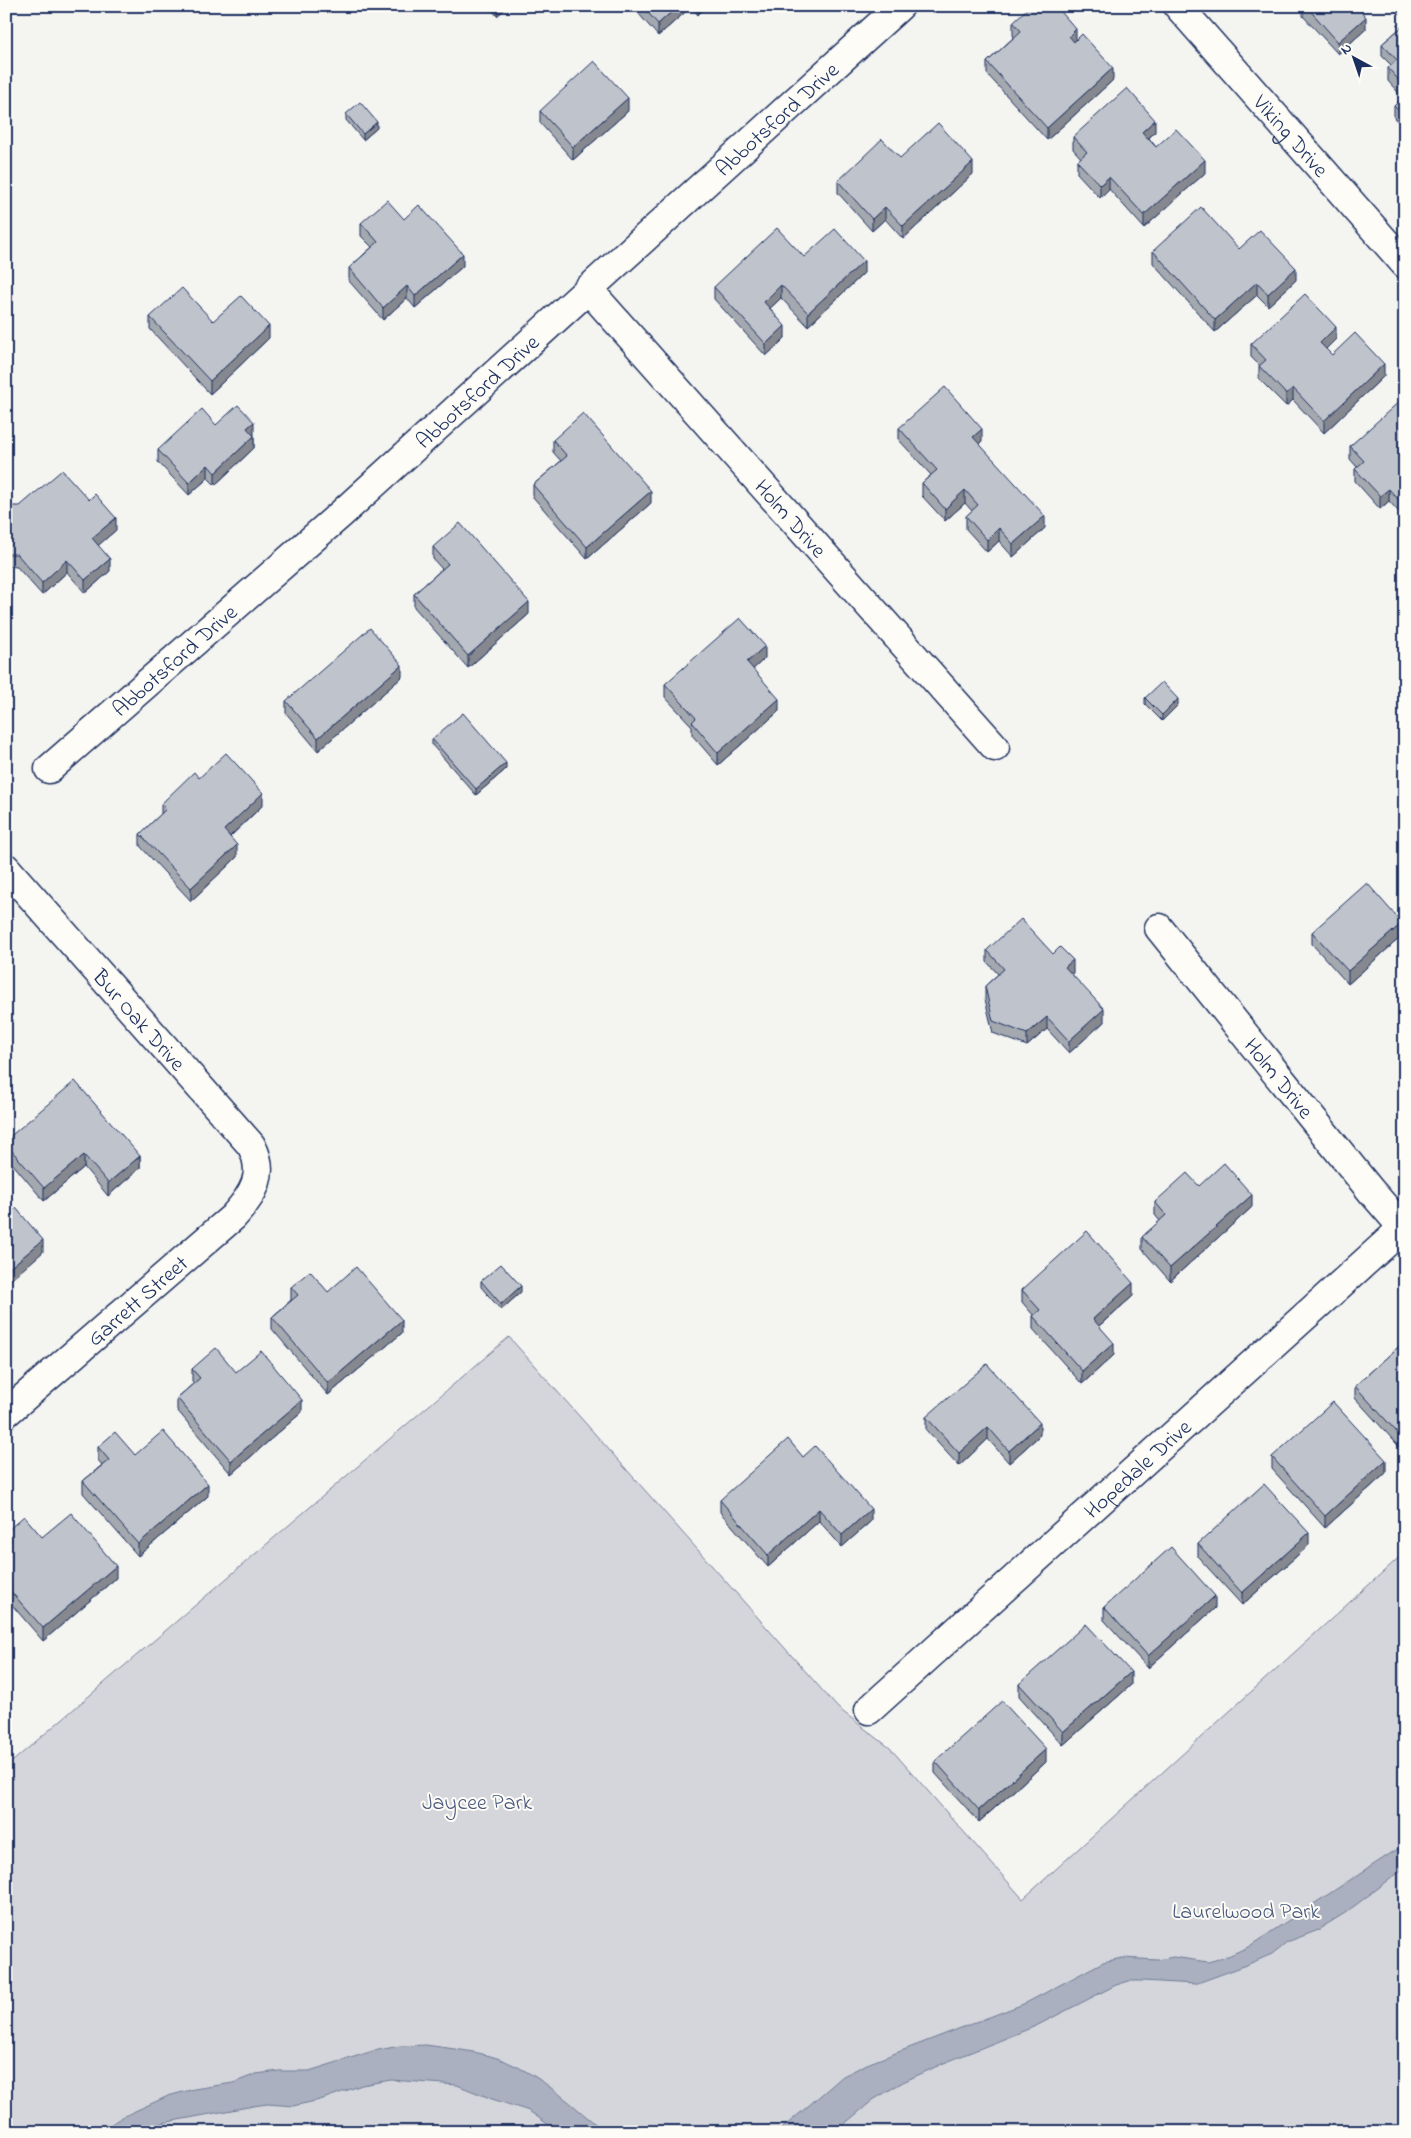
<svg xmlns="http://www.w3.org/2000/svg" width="1411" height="2138" viewBox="0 0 1411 2138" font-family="'Indie Flower',sans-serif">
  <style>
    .green { fill: #d4d6db; stroke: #78829c }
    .water { fill: #aab0bf; stroke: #717c98 }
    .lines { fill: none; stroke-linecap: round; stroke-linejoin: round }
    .street-casing { stroke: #1b2f5e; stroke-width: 31 }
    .street { stroke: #fdfcf7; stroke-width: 28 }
    .wall { fill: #a4a8af; stroke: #1b2f5e }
    .shaded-wall { fill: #86888f; stroke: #1b2f5e }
    .building { fill: #bfc3cc; stroke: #1b2f5e }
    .labels { text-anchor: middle; stroke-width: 4; stroke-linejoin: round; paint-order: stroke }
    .street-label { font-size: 22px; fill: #1b2f5e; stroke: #fdfcf7 }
    .park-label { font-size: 22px; fill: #49597d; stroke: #fdfcf7 }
  </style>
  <rect width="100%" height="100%" fill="#f4f4f1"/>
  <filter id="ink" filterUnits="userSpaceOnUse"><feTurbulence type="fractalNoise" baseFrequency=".02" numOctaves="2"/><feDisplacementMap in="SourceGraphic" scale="10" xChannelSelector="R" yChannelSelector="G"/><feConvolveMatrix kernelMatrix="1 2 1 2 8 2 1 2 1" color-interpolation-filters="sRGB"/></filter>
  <g filter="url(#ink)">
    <path class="green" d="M509,1337L838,1708L890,1748L1023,1899L1405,1552V2132H6V1767Z"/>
    <path class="water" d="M1405,1844V1868L1345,1913L1316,1931L1287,1942L1272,1954L1244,1966L1195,1984L1142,1981H1129L1116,1985L1036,2026L944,2063L903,2082L873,2100L842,2126L830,2132H778L843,2076L867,2064L1026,2003L1103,1962L1122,1958L1158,1960L1173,1957L1208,1962L1226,1957L1248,1947Z
      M426,2045C452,2049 481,2051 505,2061C544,2077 573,2106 605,2132H559L529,2111L492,2099L457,2085L391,2080L362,2085L320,2100L293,2106L268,2104L253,2106L162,2123L145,2132H99L122,2117L168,2096L194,2089L233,2083L256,2074L279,2071H309L373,2051L400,2046Z"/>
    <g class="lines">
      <g class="street-casing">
        <g id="street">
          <path id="s1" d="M1178,6L1405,264"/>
          <path id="s2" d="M588,289L995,747"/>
          <path id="s3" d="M49,769L341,514L900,6"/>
          <path id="s4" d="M6,868L251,1145C267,1174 253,1195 233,1217L6,1413"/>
          <path id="s5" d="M1159,928L1371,1191L1403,1228"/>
          <path id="s6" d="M869,1710L1405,1226"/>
        </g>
      </g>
      <use href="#street" class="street"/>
    </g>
    <path class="wall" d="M489,6H508L497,16Z
      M632,6H707L698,15L691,7L658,36Z
      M1303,6H1356L1366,29L1338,54L1303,16Z
      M1013,22L1076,40L1113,80L1047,140L987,74V62L1014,37L1013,35Z
      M1405,24V129L1394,118V106L1403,98L1388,81V68L1391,65L1382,56V44Z
      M540,111H628L573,160L540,123Z
      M346,114L377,128L363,140L346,120Z
      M1155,132L1149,138L1156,147L1205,173L1144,228L1109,189L1100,198L1077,173V161L1081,158L1073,149V137Z
      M973,174L903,239L885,219L872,231L838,193V181Z
      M404,219L463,266L415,308L407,298L383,320L349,281V268L372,247L361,236V223Z
      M1239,249L1296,280L1268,306L1257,295L1215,332L1153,263V251Z
      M804,257L864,273L808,326L781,298L770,308L785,338L766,356L714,299V287Z
      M150,317L213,321L269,338L210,394L150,329Z
      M1336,339L1326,349L1332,355L1384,376L1324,433L1293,400L1286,406L1259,379V366H1260L1251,357V344Z
      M1405,401V519L1389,501L1380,509L1355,481V469L1357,467L1350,459V446Z
      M216,425L254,435V448L215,485L208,478L189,495L158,462V450Z
      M899,428L982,441L979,444L1045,528L1013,557L999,541L987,552L966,529V516L972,511L965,503L945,521L922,496V483L931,475L899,440Z
      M553,440L651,503L587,559L533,497V485L561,461L553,452Z
      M6,506L116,530L98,545L110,571L85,593L67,572L42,595L17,567L6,566Z
      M433,547L529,614L468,668L414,607V594L442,569L433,559Z
      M765,658L753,669L779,711L718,765L692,735V726L665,697V684Z
      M402,677L318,751L286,713V701Z
      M1145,698L1178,705L1162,721L1145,704Z
      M432,739L506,769L476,795L432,745Z
      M161,804L263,805L230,837L237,857L191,901L140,846V834L161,814Z
      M1312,932L1402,936L1348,984L1312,944Z
      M987,950L1053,954L1073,973L1072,974L1104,1022L1069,1053L1047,1029L1027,1046L993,1033L985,999V986L998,974L987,962Z
      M6,1140L140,1156V1168L108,1196L84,1167L44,1201L6,1156Z
      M1199,1186L1252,1207L1170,1281L1142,1249V1237L1160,1221L1155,1215V1202Z
      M481,1281L521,1292L501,1310L481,1287Z
      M291,1287L328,1292L402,1333L328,1395L272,1329V1317L291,1300Z
      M1022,1290L1133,1296L1099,1326L1114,1355L1082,1384L1033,1329V1316H1034L1022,1302Z
      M1405,1341V1453L1355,1398V1386Z
      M192,1369L236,1372L302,1412L231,1474L177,1410V1398L194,1383L192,1381Z
      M926,1417L1040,1435L1009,1463L988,1439L959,1466L926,1430Z
      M98,1447L135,1455L208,1496L138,1556L83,1493V1481L102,1465L98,1460Z
      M803,1457L871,1521L842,1547L819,1521L768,1567L720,1512V1500Z
      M1272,1457L1386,1473L1325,1528L1272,1469Z
      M6,1532L42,1537L116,1578L43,1641L6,1598Z
      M1198,1544L1309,1545L1242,1605L1198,1557Z
      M1104,1607L1215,1608L1148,1668L1104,1620Z
      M1019,1684L1131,1685L1063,1745L1019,1696Z
      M935,1761L1046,1762L979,1822L935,1773Z"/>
    <path class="shaded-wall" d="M497,6H508L497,16Z
      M678,6H691V7L658,36V24Z
      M698,6H707L698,15Z
      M1366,17V29L1338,54V42Z
      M1076,29V41L1069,48V36Z
      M1113,68V80L1047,140V128Z
      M1404,86H1405V98L1404,99Z
      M628,98V111L573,160V147Z
      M1155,120V132L1142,144V132Z
      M377,122V128L363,140V134Z
      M1205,160V173L1144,228V215Z
      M973,162V174L903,239V226Z
      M1109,177V189L1100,198V185Z
      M885,207V219L872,231V219Z
      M463,254V266L415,308V296Z
      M864,261V273L808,326V313Z
      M1296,268V280L1268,306V294Z
      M1257,282V295L1215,332V320Z
      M781,285V298L764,314V302Z
      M407,286V298L383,320V308Z
      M269,326V338L210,394V381Z
      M785,326V338L766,356V344Z
      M1336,327V339L1320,355V343Z
      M1384,364V376L1324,433V421Z
      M1293,388V400L1286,406V394Z
      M254,422V435L247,441V428Z
      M982,429V441L973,449V437Z
      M254,436V448L215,485V473Z
      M208,465V478L189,495V483Z
      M1389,489V501L1380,509V496Z
      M965,490V503L945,521V509Z
      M651,491V503L587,559V547Z
      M1045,516V528L1013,557V544Z
      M116,518V530L92,551V538Z
      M999,528V541L987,552V540Z
      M110,559V571L85,593V580Z
      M67,560V572L42,595V583Z
      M529,602V614L468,668V656Z
      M765,646V658L747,675V662Z
      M402,665V677L318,751V738Z
      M779,699V711L718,765V753Z
      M1178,699V705L1162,721V715Z
      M506,763V769L476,795V789Z
      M263,793V805L224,842V830Z
      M237,845V857L191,901V888Z
      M1402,923V936L1348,984V971Z
      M1073,960V973L1065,980V967Z
      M1104,1009V1022L1069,1053V1041Z
      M1047,1017V1029L1027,1046V1034Z
      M84,1155V1167L44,1201V1188Z
      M140,1156V1168L108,1196V1183Z
      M1252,1195V1207L1170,1281V1268Z
      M43,1240V1252L6,1284V1271Z
      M1133,1283V1296L1093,1331V1319Z
      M521,1286V1292L501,1310V1304Z
      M402,1320V1333L328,1395V1383Z
      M1114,1343V1355L1082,1384V1371Z
      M302,1400V1412L231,1474V1461Z
      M1040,1423V1435L1009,1463V1451Z
      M988,1427V1439L959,1466V1453Z
      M1386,1460V1473L1325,1528V1516Z
      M208,1484V1496L138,1556V1544Z
      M819,1509V1521L768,1567V1555Z
      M871,1509V1521L842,1547V1535Z
      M1309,1533V1545L1242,1605V1593Z
      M116,1566V1578L43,1641V1628Z
      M1215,1596V1608L1148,1668V1656Z
      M8,1635V1648L6,1649V1637Z
      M1131,1672V1685L1063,1745V1732Z
      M1046,1749V1762L979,1822V1810Z"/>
    <path class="building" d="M642,6H678L658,24Z
      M1030,6H1056L1076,29L1069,36L1074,42L1082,34L1113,68L1047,128L987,62L1021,31L1013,22Z
      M1306,6H1356L1366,17L1338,42Z
      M1405,24V86H1404L1388,68L1397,60L1382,44Z
      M594,61L628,98L573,147L540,111Z
      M1127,88L1155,120L1142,132L1156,147L1176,129L1205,160L1144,215L1109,177L1100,185L1077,161L1087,152L1073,137Z
      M1405,96V117L1394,106Z
      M360,102L377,122L363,134L346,114Z
      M938,123L973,162L903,226L885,207L872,219L838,181L882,139L900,158Z
      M387,200L404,219L419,205L463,254L415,296L407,286L383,308L349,268L378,242L361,223Z
      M1201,207L1239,249L1260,230L1296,268L1268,294L1257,282L1215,320L1153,251Z
      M777,228L804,257L835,229L864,261L808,313L781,285L764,302L785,326L766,344L714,287Z
      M182,288L213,321L241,296L269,326L210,381L150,317Z
      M1305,294L1336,327L1320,343L1332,355L1355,333L1384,364L1324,421L1293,388L1286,394L1259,366L1266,360L1251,344Z
      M945,387L982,429L973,437L1045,516L1013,544L999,528L987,540L966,516L978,505L965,490L945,509L922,483L937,470L899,428Z
      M1402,399L1405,401V507L1389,489L1380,496L1355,469L1364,461L1350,446Z
      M238,405L254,422L247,428L254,436L215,473L208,465L189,483L158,450L202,409L216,425Z
      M583,413L651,491L587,547L533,485L567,456L553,440Z
      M62,470L89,500L95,494L116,518L92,538L110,559L85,580L67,560L42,583L17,554H6V506H20Z
      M460,523L529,602L468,656L414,594L448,564L433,547Z
      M740,618L765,646L747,662L779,699L718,753L692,722L696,718L665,684Z
      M370,628L402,665L318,738L286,701Z
      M1162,682L1178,699L1162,715L1145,698Z
      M463,713L506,763L476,789L432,739Z
      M226,753L263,793L224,830L237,845L191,888L140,834L166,809L161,804L194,772L199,778Z
      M1367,883L1402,923L1348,971L1312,932Z
      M1021,919L1053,954L1060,947L1073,960L1065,967L1104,1009L1069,1041L1047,1017L1027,1034L993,1021L985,986L1004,969L987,950Z
      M75,1081L140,1156L108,1183L84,1155L44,1188L6,1144V1140Z
      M1224,1163L1252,1195L1170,1268L1142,1237L1166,1215L1155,1202L1187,1173L1199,1186Z
      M16,1208L43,1240L6,1271V1211L9,1214Z
      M1087,1231L1133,1283L1093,1319L1114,1343L1082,1371L1033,1316L1040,1310L1022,1290Z
      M501,1264L521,1286L501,1304L481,1281Z
      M356,1267L402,1320L328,1383L272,1317L298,1295L291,1287L310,1271L328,1292Z
      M1405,1341V1441L1355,1386Z
      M216,1348L236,1372L261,1351L302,1400L231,1461L177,1398L200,1378L192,1369Z
      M987,1364L1040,1423L1009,1451L988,1427L959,1453L926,1417Z
      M1333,1402L1386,1460L1325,1516L1272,1457Z
      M163,1431L208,1484L138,1544L83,1481L109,1460L98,1447L115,1432L135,1455Z
      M788,1439L803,1457L815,1446L871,1509L842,1535L819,1509L768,1555L720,1500Z
      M1264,1484L1309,1533L1242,1593L1198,1544Z
      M71,1513L116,1566L43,1628L6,1586V1545L12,1540L6,1534V1532L24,1516L42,1537Z
      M1171,1547L1215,1596L1148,1656L1104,1607Z
      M1086,1624L1131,1672L1063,1732L1019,1684Z
      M1002,1701L1046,1749L979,1810L935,1761Z"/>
  </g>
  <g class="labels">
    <g class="street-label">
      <text dy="8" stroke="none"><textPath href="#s3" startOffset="976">Abbotsford Drive</textPath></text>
      <text dy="8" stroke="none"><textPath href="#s1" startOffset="172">Viking Drive</textPath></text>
      <text dy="8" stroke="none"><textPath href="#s3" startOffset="571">Abbotsford Drive</textPath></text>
      <text dy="8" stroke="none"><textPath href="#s2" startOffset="306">Holm Drive</textPath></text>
      <text dy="8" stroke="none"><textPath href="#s3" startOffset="166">Abbotsford Drive</textPath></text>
      <text dy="8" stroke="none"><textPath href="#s4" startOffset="202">Bur Oak Drive</textPath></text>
      <text dy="8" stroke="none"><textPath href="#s5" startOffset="192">Holm Drive</textPath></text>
      <text transform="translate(137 1300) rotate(-41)" y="8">Garrett Street</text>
      <text dy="8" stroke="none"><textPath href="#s6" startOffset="361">Hopedale Drive</textPath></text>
    </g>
    <g class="park-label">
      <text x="477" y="1809">Jaycee Park</text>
      <text x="1246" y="1918">Laurelwood Park</text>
    </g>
  </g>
  <rect width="1411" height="2138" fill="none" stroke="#fdfcf7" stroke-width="25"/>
  <rect x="12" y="12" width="1386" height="2113" fill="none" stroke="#1b2f5e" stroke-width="2" filter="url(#ink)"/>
  <g transform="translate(1354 58) rotate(320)" stroke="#fdfcf7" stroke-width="4" paint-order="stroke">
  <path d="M0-4L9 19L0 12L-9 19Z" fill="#1b2f5e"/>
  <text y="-8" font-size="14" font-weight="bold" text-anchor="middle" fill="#1b2f5e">N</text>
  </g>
</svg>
